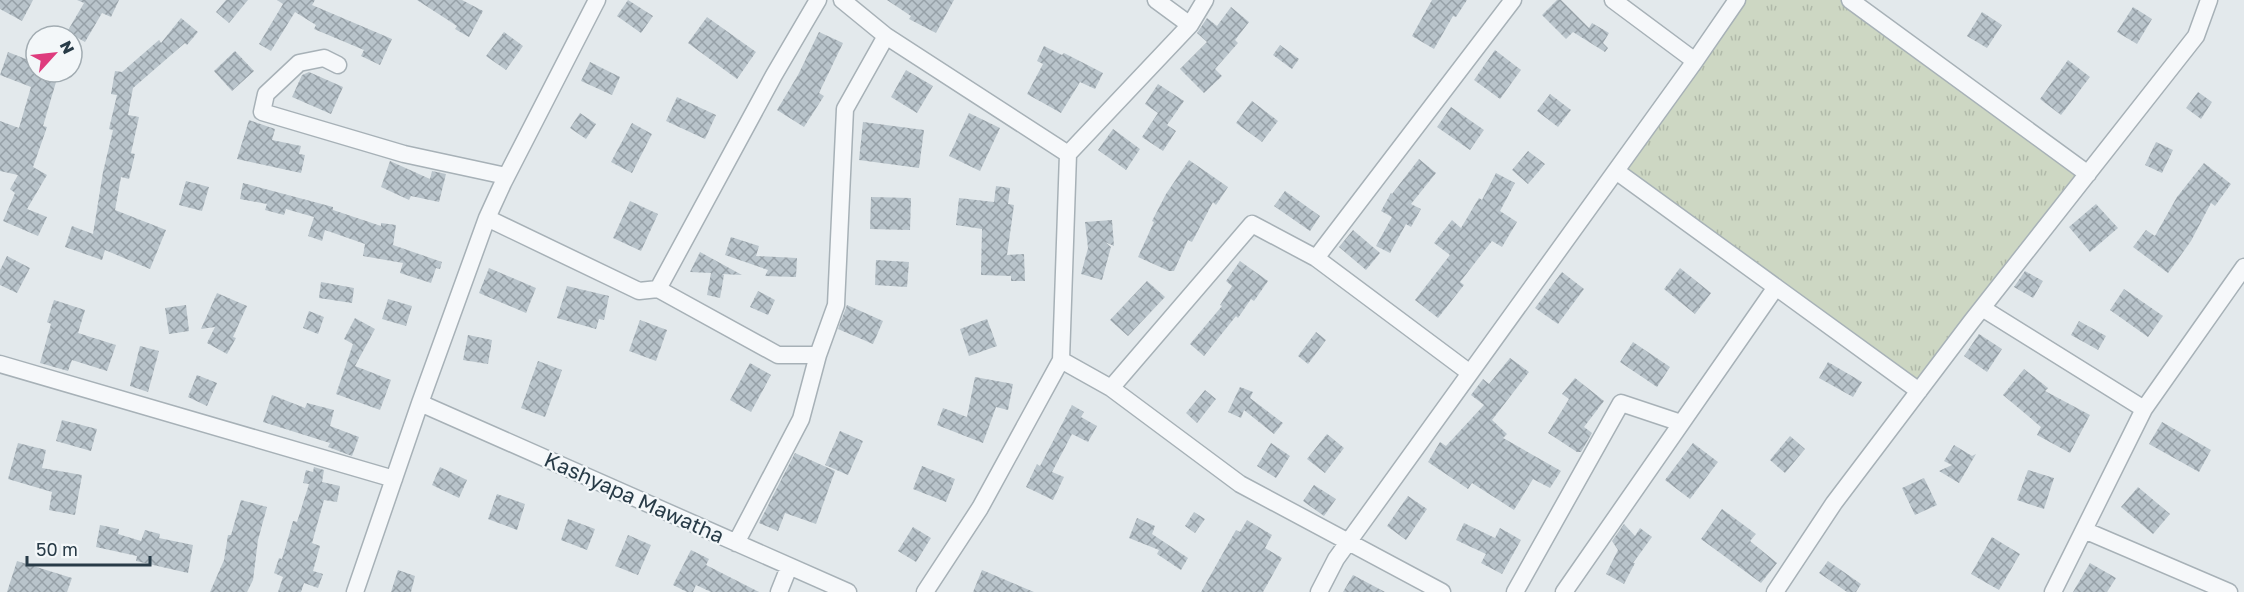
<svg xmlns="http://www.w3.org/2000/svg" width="2244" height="592" viewBox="0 0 2244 592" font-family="'Golos Text',sans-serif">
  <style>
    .grass { fill: url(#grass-tufts) }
    .building { fill: url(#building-cross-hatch) }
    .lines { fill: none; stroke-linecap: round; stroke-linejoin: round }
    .minor-casing { stroke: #a7b1b7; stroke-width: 19 }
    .minor { stroke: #f6f8fa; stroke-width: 16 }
    .labels { text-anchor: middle; stroke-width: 4.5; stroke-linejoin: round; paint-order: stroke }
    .street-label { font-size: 21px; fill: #283b47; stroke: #f3f7f9 }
  </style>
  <defs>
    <pattern id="grass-tufts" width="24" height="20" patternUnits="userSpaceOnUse" patternTransform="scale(1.5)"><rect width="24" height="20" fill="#cdd7c3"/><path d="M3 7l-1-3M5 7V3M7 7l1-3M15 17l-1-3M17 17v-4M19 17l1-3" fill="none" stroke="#b0b9a9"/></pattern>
    <pattern id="building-cross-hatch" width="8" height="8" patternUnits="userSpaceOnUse" patternTransform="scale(1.5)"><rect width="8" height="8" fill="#b9c4cb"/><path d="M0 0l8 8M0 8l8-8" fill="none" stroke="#96a0a7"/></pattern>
  </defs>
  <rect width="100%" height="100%" fill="#e3e9ec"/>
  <path class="grass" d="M1735,0H1852L2088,174L1919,391L1616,171Z"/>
  <path class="building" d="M0,0H33L22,21L0,9Z
    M77,0H119L111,17L102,13L85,42L67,32L84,3Z
    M226,0H248L229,23L216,12Z
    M277,0H315L312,5L392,39L380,65L361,56L364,50L314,29L316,25L295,12L271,51L259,44L283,4Z
    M417,0H462L483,11L469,37L455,29L457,26Z
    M628,0L653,16L641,33L617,16Z
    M887,0H954L936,33L909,19L911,16Z
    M1432,0H1467L1456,17L1453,16L1434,49L1412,36Z
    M1557,0H1561L1589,28L1592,23L1609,33L1603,43L1608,48L1605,52L1573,32L1566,39L1542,15Z
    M1231,7L1249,22L1235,40L1238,43L1215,69L1222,76L1204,93L1180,69L1207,42L1197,33L1207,18L1217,26Z
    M2133,7L2152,19L2137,44L2117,32Z
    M1982,12L2002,25L1987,48L1967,36Z
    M707,17L756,52L737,79L688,43Z
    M181,18L198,32L187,45L185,43L133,88L128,115L139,117L131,153L135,154L129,179L121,177L115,210L166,230L150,269L105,250L102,260L65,247L72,226L93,234L103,172L113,130L109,129L117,95L111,94L115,71L122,72L159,40L161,43Z
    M504,32L523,46L506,70L486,56Z
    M819,32L843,43L819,93L824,96L804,127L777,110L798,75Z
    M1280,45L1299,59L1292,69L1273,55Z
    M1044,46L1062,55L1064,53L1103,73L1095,89L1080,82L1061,113L1027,94L1043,64L1037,61Z
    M1495,50L1521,70L1500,99L1474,80Z
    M235,51L254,71L232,91L214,71Z
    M8,52L36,63V72H59L43,126L47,127L33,167L47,175L27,209L47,217L38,236L3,221L15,193L10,189L18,175L0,171V121L19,128L31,87L0,75Z
    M2068,60L2090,77L2061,115L2040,99Z
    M590,62L620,77L612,95L581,81Z
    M906,70L933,86L917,113L891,97Z
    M309,72L343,87L331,114L292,97L302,75Z
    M1158,84L1184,101L1167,125L1176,131L1163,151L1142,137L1158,113L1145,104Z
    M2198,92L2212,102L2201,119L2186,108Z
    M1550,94L1571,110L1558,127L1537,111Z
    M677,97L716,115L705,139L666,121Z
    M1252,101L1278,121L1262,142L1236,123Z
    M1451,107L1484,130L1470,150L1437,127Z
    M580,113L596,124L586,139L570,128Z
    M969,113L1000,128L980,171L949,156Z
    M249,120L275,129L272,140L301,146L299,154L305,155L301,173L237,159Z
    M863,122L924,130L919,168L859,160Z
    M632,123L652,134L632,173L611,162Z
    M1113,129L1140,149L1126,170L1098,150Z
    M2156,142L2173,150L2162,173L2145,165Z
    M1528,151L1545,164L1528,184L1512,170Z
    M1419,159L1436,173L1411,204L1421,209L1411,227L1406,224L1390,253L1376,246L1392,217L1381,211L1391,193L1392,194Z
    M1189,160L1228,187L1216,205L1213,202L1192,242L1188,240L1174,271H1169L1138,257L1154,222L1152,221L1166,194Z
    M390,161L430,179L432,171L446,174L439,202L411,196L409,200L381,187Z
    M2204,163L2231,184L2215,206L2211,203L2191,241L2168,273L2133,247L2146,230L2155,236L2177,197Z
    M1496,173L1515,183L1500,211L1517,222L1502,247L1492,241L1460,282L1464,285L1438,318L1415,300L1450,255L1434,243L1452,220L1461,228L1479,198L1482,200Z
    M186,181L209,187L202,211L179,205Z
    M243,183L333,207V210L381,226V223L396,225L393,245L442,262L440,269L436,268L431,283L400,273L403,263L363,256L365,244L325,230L322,241L308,236L314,217L286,209L284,215L265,210L267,204L240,199Z
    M996,186L1010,188L1008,204L1014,205L1007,255L1024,254L1025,281H1011V276L981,275L982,229L956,225L959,198L994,202Z
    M1285,191L1320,216L1310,231L1274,206Z
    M871,197L911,198L910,230L870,229Z
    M630,201L658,214L641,251L613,238Z
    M2096,204L2118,228L2090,252L2069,227Z
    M1112,220L1114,246L1105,242L1111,247L1102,280L1081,274L1088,248L1085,222Z
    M1353,230L1380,253L1366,270L1339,247Z
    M731,237L759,246L756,256L797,258L796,277L765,276L768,270L725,255Z
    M700,252L742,275L722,274L724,275L720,298L707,295L711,273L690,272Z
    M7,256L30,268L17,293L0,285V270Z
    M876,260L909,262L907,287L875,285Z
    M1240,261L1268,281L1254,301L1251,299L1238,318L1236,316L1204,356L1190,344L1222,306L1220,305L1232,286L1226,281Z
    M489,268L536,288L526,313L479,293Z
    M1680,268L1711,293L1695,314L1664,289Z
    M2025,271L2043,281L2033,298L2014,287Z
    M1562,272L1584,289L1558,324L1535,308Z
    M1147,281L1165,297L1128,336L1110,320Z
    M321,282L354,288L352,303L319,298Z
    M567,286L609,296L604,320L599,319L596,329L557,318Z
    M2124,289L2163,316L2148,337L2110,310Z
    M758,291L775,300L768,315L750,307Z
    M217,293L247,306L233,337L236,338L227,354L207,343L215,327L201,329Z
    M388,299L412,306L406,326L382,319Z
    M54,300L85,310L78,333L116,345L107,371L72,360L68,371L40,363L51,324L47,322Z
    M186,305L189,331L169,334L165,308Z
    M847,305L883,321L873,344L838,329Z
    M309,311L324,317L318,334L303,328Z
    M355,318L375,329L355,366L391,380L380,410L336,394L353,344L344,339Z
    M987,319L997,346L969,356L960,329Z
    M640,320L667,330L656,361L629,351Z
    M2079,321L2106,336L2098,350L2071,335Z
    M1316,332L1326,340L1308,364L1298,356Z
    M1979,334L2002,349L1987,372L1964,356Z
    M468,335L492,340L488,364L463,360Z
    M1633,342L1670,367L1657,387L1620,362Z
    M140,346L159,351L148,392L130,386Z
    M1510,358L1529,372L1492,420L1507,434L1503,438L1561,471L1550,488L1533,479L1514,510L1472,483L1468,489L1428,462L1440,442L1446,446L1484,405L1471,395L1483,379L1489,384Z
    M538,361L562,370L545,417L521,408Z
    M1828,362L1862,382L1853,397L1819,378Z
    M750,363L771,375L751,412L730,400Z
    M2024,369L2048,388L2045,391L2090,415L2070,453L2037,435L2041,427L2003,395Z
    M197,375L217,383L207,406L188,397Z
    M975,377L1013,384L1008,410L996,407L983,443L937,425L943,408L967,417Z
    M1575,378L1604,401L1584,427L1592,433L1581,452H1577L1548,433L1569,399L1562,394Z
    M1240,387L1253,392L1250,398L1283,423L1274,434L1244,410L1241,418L1228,412Z
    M1205,390L1216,399L1197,423L1186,413Z
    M272,395L305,408L307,403L334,410L330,426L359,437L352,456L328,447L330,443L263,422Z
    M1072,405L1084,412L1081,417L1097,426L1088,442L1072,434L1052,472L1064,477L1053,500L1026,487L1037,464L1040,466Z
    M62,420L97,429L91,451L56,441Z
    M2162,422L2211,450L2199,472L2149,444Z
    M840,431L863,441L848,475L825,465Z
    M1327,434L1344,448L1325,473L1307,459Z
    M1790,436L1805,449L1785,473L1770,460Z
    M18,443L46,450L42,468L82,475L75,515L49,510L52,492L8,479Z
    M1271,443L1290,456L1276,478L1257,466Z
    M1693,443L1718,462L1690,499L1665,480Z
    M1954,445L1972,456L1976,454L1959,483L1939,471L1952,465L1944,461Z
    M795,453L835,471L816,524L785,513L778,531L759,523Z
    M922,466L955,479L946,502L913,489Z
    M314,467L324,470L322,482L340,486L337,502L324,500L312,543L320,546L313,571L323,574L318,588L304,583L301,592H278L283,577L274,573L279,558L282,559L293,521L297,522L309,484L303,483L306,470L313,472Z
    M440,467L467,480L459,498L432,485Z
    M2028,470L2054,478L2044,509L2017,500Z
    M1924,478L1937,505L1915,515L1902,488Z
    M1314,485L1336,499L1324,516L1303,501Z
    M2138,487L2170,514L2153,534L2121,507Z
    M497,494L525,504L517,530L488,519Z
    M1408,496L1427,509L1406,540L1387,526Z
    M241,500L267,507L258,540L253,580L247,592H210L224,560L228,535H231Z
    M1722,509L1756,534L1750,541L1777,563L1761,583L1701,539Z
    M1194,512L1205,519L1195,533L1185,526Z
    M1137,518L1155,526L1152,534L1188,558L1181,570L1157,554L1159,550L1129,538Z
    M568,519L595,529L587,550L561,540Z
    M1247,520L1272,535L1265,548L1282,558L1263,592H1201L1236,530L1240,532Z
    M1464,523L1495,538L1500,528L1521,540L1502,574L1481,563L1486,554L1456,540Z
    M1624,524L1635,536L1640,528L1652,537L1633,563H1635L1624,584L1606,574L1618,550L1612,541Z
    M100,525L119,529L118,534L141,541L145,530L160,534L159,538L193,545L188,573L136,561L137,556L96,547Z
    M913,527L931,538L916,562L898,551Z
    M628,535L651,545L638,575L615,566Z
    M1992,537L2020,554L1999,590L1971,574Z
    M691,550L709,559L706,565L759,592H711L696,585L693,592H687L673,585Z
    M17,561L72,578L67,592H7Z
    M1828,561L1861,584L1856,592H1847L1819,573Z
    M2090,563L2116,578L2107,592H2073Z
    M398,570L415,576L411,592H391Z
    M982,570L1034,592H973Z
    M1353,575L1385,592H1343Z"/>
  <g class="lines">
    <g class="minor-casing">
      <path id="minor" d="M842,0L886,36L1068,154
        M1156,0L1190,25
        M1205,0L1190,25L1068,154L1061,360L1111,388L1240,484L1442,592
        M1613,0L1695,61
        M1850,0L2088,174
        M338,65L324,58L299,63L266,94L262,112L404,154L506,176
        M1616,171L1919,391
        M487,218L639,291L658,289L774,75L818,0
        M1316,258L1513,0
        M658,289L778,355H818L836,305L845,109L886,36
        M1982,308L2144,409
        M0,364L394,479
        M1111,388L1252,224L1316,258L1470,373
        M420,403L848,592
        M2084,530L2229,592
        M736,543L801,419L818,355
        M355,592L420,403L487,218L503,183L597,0
        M779,592L789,567
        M925,592L980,508L1061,360
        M1319,592L1336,559L1695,61L1737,0
        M1515,592L1621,403L1681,423
        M1564,592L1776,287
        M1775,592L1834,503L1971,322L2196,36L2209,0
        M2053,592L2144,409L2244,267"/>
    </g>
    <use href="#minor" class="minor"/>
  </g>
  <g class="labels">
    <g class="street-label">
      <text transform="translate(634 498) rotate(24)" y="7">Kashyapa Mawatha</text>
    </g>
  </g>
  <g transform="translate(54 54) rotate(63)"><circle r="28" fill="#f3f7f9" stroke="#a2acb2" stroke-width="1.5"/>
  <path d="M0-4.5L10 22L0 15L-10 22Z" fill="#de3b7d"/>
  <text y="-9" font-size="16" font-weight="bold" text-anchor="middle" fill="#283b47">N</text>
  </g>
  <path d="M27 556v9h123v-9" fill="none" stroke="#283b47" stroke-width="3"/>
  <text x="36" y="556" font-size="18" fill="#283b47" stroke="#f3f7f9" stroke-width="4.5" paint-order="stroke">50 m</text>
</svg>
